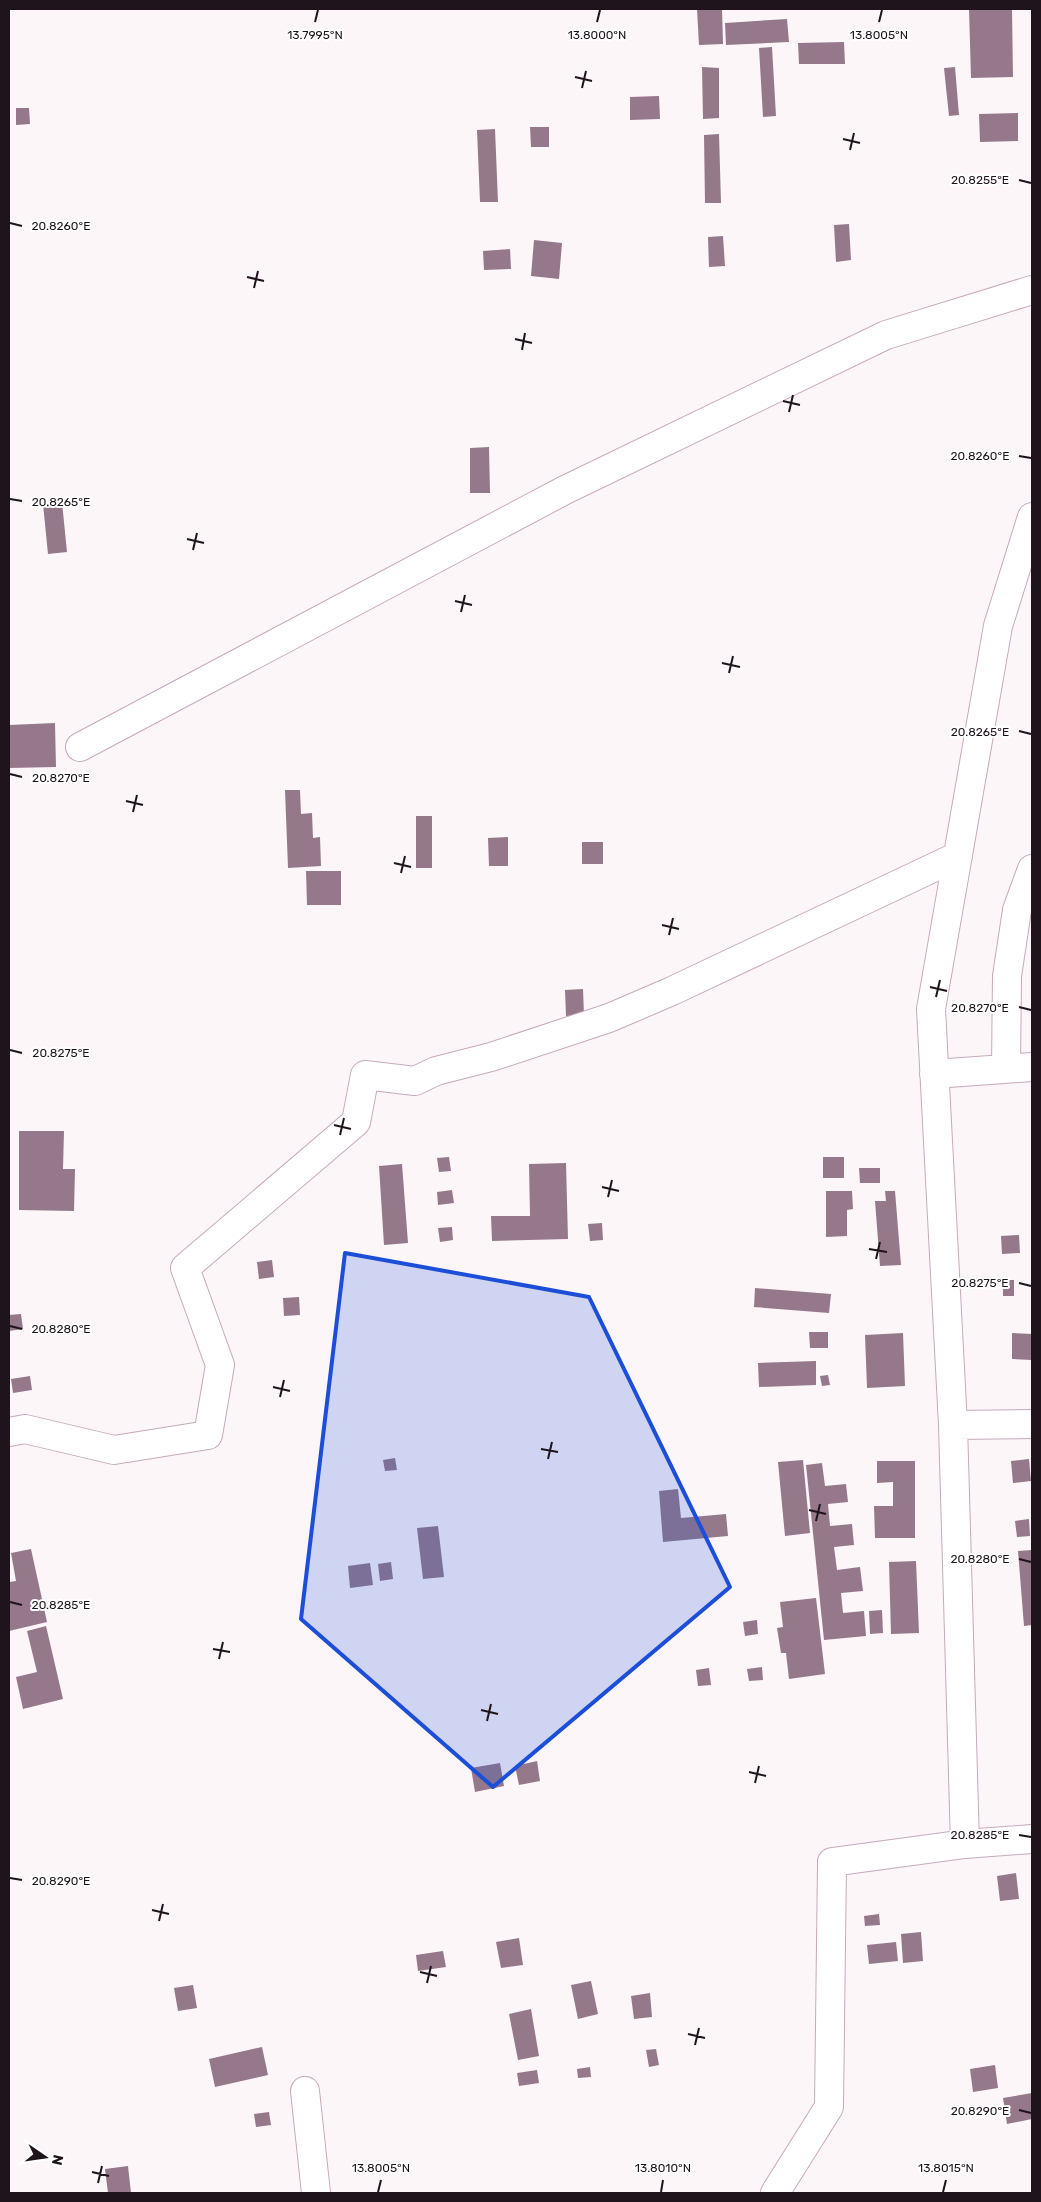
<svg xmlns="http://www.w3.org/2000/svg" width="1041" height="2202" viewBox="0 0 1041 2202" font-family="Rubik,sans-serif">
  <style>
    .building { fill: #957889 }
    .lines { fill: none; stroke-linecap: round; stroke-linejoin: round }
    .street-casing { stroke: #c7a9bb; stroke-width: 30 }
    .street { stroke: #fff; stroke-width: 28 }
    .marked { fill: #1d4ed8; fill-opacity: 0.2; stroke: #1d4ed8; stroke-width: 4; stroke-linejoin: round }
    .ticks { fill: none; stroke: #1f141b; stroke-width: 2 }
    .ticks-label { font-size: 12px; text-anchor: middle; fill: #1f141b; stroke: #fff; stroke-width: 4; stroke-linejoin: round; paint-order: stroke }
  </style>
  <rect width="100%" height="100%" fill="#fcf6f9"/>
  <path class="building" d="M697,9H722L723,44L699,45Z
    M969,9H1012L1013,77L971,78Z
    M787,19L789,42L726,45L725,23Z
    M844,42L845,64H799L798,43Z
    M772,47L776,116L763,117L759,48Z
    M702,67L719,68V118L703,119Z
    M955,67L959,115L949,116L944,68Z
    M659,96L660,119L630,120V97Z
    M16,108H29L30,124L16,125Z
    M1018,113V141L980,142L979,114Z
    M530,127H549V147H531Z
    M495,129L498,202H480L477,130Z
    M719,134L721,203H705L704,135Z
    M849,224L851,260L836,262L834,225Z
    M723,236L725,266L709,267L708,237Z
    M534,240L562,243L559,279L531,276Z
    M510,249L511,269L484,270L483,251Z
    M489,447L490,493H470V448Z
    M62,502L67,552L48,554L43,504Z
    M55,723L56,767L9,768V725Z
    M285,790H300L301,814L312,813L313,838L320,837L321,866L288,868Z
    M416,816H432V868H416Z
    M508,837V866H489L488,838Z
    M582,842H603V864H582Z
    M306,871H341V905H307Z
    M583,989L584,1015L566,1016L565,990Z
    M19,1131H64L63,1169H75L74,1211L19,1210Z
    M449,1157L451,1171L439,1172L437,1158Z
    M823,1157H844V1178H823Z
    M566,1163L568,1239L492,1241L491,1216H530L529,1164Z
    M402,1164L408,1243L384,1245L379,1166Z
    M859,1168H880V1183H860Z
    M452,1190L454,1203L438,1205L437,1192Z
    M826,1191H852L853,1209L847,1210V1236L826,1237Z
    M885,1191H895L901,1265L880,1266L875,1201H886Z
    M602,1223L603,1240L590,1241L588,1224Z
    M452,1227L453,1240L440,1242L438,1228Z
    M1019,1235L1020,1253L1002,1254L1001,1236Z
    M272,1260L274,1277L259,1279L257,1262Z
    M1003,1280H1014V1296H1003Z
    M755,1288L831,1294L829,1313L754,1307Z
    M299,1297L300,1315L284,1316L283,1298Z
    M21,1314L23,1329L9,1331V1315Z
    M809,1332H828V1348H810Z
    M903,1333L905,1386L867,1388L865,1335Z
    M1012,1333L1032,1334V1360L1012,1359Z
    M816,1361V1385L759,1387L758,1363Z
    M828,1375L830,1385L822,1386L820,1376Z
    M30,1376L32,1390L13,1393L11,1379Z
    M395,1458L397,1470L385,1471L383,1460Z
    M1029,1459L1031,1481L1013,1483L1011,1461Z
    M803,1460L810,1533L785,1536L778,1462Z
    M877,1461H915V1538H875L874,1506H893V1482L877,1483Z
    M822,1463L825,1486L846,1484L848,1502L828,1504L830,1526L852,1524L854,1545L834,1547L837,1570L860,1567L863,1591L841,1593L843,1613L864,1611L866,1636L824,1640L806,1465Z
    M678,1489L681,1518L726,1514L728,1536L663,1542L659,1491Z
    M1029,1519L1030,1536L1017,1537L1015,1521Z
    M438,1526L444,1577L423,1579L417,1528Z
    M31,1549L47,1622L9,1631V1582L16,1581L11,1553Z
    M1032,1550V1625L1024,1626L1018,1551Z
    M916,1561L919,1633L891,1634L889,1562Z
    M391,1562L393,1579L380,1581L378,1564Z
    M370,1563L373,1585L350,1588L348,1566Z
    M816,1598L825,1674L789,1679L786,1653H781L777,1628L783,1627L780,1602Z
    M882,1610L883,1633L870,1634L869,1611Z
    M757,1620L758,1634L745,1636L743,1622Z
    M46,1626L63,1699L23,1709L16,1677L37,1672L27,1631Z
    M762,1667L763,1680L749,1681L747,1669Z
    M709,1668L711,1685L698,1686L696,1670Z
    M537,1761L540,1781L519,1785L515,1766Z
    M500,1763L504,1786L475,1792L471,1768Z
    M1016,1873L1019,1899L1000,1901L997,1876Z
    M879,1914L880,1925L865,1926L864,1916Z
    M921,1932L923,1961L903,1963L901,1934Z
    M519,1938L523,1965L501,1968L496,1942Z
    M896,1942L898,1961L869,1964L867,1945Z
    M443,1951L446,1967L418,1971L416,1955Z
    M591,1981L598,2014L578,2019L571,1985Z
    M193,1985L197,2008L178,2011L174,1988Z
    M650,1993L652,2017L634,2019L631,1996Z
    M531,2009L539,2056L518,2060L509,2014Z
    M262,2047L268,2075L215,2087L209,2059Z
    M656,2049L659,2065L649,2067L646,2050Z
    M995,2065L998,2088L973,2092L970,2069Z
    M590,2067L591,2077L578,2078L577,2069Z
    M537,2070L539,2083L519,2086L517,2073Z
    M1032,2093V2119L1007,2124L1003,2098Z
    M269,2112L271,2125L256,2127L254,2114Z
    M128,2166L131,2193H108L105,2169Z"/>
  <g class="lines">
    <g class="street-casing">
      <path id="street" d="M80,747L565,490L886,335L1032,290
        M1006,1068L1007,976L1017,910L1032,869
        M934,1074L1032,1067
        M953,1425L1032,1424
        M9,1432L25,1429L114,1450L208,1435L220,1365L185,1268L356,1122L365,1075L415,1081L436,1071L491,1057L609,1018L672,991L958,856
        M965,1844L1032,1839
        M305,2091L316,2193
        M775,2193L829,2107L832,1862L965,1844L953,1425L931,1009L998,626L1032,517"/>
    </g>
    <use href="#street" class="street"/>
  </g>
  <path class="marked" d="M345,1253L589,1297L730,1587L493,1787L301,1619Z"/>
  <path class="ticks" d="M315,22L318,10M597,22L600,10M879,22L882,10M575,77L592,81M582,88L586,71M843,139L860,143M850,150L854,133M1019,180L1031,183M10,223L22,226M247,277L264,281M254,288L258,271M515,339L532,343M522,350L525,333M783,401L800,405M789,412L793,395M1019,456L1031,458M10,499L22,501M187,539L204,543M193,550L197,533M455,601L472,605M461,612L465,595M722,663L740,667M729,673L733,656M1019,731L1031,734M10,774L22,777M126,801L143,805M133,812L137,795M394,863L411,867M401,873L405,856M662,925L679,929M669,935L673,918M930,987L947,991M936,997L940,980M1019,1007L1031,1010M10,1050L22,1053M334,1125L351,1129M340,1135L344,1118M602,1187L619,1191M608,1197L612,1180M869,1249L887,1252M876,1259L880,1242M1019,1283L1031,1286M10,1326L22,1329M273,1387L290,1391M280,1397L284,1380M541,1449L558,1452M548,1459L552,1442M809,1510L826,1514M816,1521L820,1504M1019,1559L1031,1562M10,1602L22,1605M213,1649L230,1652M219,1659L223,1642M481,1710L498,1714M487,1721L491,1704M749,1772L766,1776M755,1783L759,1766M1019,1835L1031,1837M10,1878L22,1880M152,1910L169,1914M159,1921L163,1904M420,1972L437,1976M427,1983L431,1966M688,2034L705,2038M695,2045L699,2028M1019,2110L1031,2113M92,2172L109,2176M98,2183L102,2166M378,2192L381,2180M661,2192L663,2180M943,2192L946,2180"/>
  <g class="ticks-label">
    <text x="315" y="39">13.7995°N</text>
    <text x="597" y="39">13.8000°N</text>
    <text x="879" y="39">13.8005°N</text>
    <text x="980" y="184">20.8255°E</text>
    <text x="61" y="230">20.8260°E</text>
    <text x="980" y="460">20.8260°E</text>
    <text x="61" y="506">20.8265°E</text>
    <text x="980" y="736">20.8265°E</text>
    <text x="61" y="782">20.8270°E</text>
    <text x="980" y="1012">20.8270°E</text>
    <text x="61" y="1057">20.8275°E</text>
    <text x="980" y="1287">20.8275°E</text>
    <text x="61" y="1333">20.8280°E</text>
    <text x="980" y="1563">20.8280°E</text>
    <text x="61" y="1609">20.8285°E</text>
    <text x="980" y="1839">20.8285°E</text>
    <text x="61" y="1885">20.8290°E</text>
    <text x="980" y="2115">20.8290°E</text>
    <text x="381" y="2172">13.8005°N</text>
    <text x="663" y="2172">13.8010°N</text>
    <text x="946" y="2172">13.8015°N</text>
  </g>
  <rect width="1041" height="2202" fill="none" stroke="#1f141b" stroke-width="20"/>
  <g transform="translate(45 2157) rotate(103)" stroke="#ffffff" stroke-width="4" paint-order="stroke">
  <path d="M0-4L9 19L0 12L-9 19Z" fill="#1f141b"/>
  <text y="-8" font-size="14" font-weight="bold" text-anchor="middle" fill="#1f141b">N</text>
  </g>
</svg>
